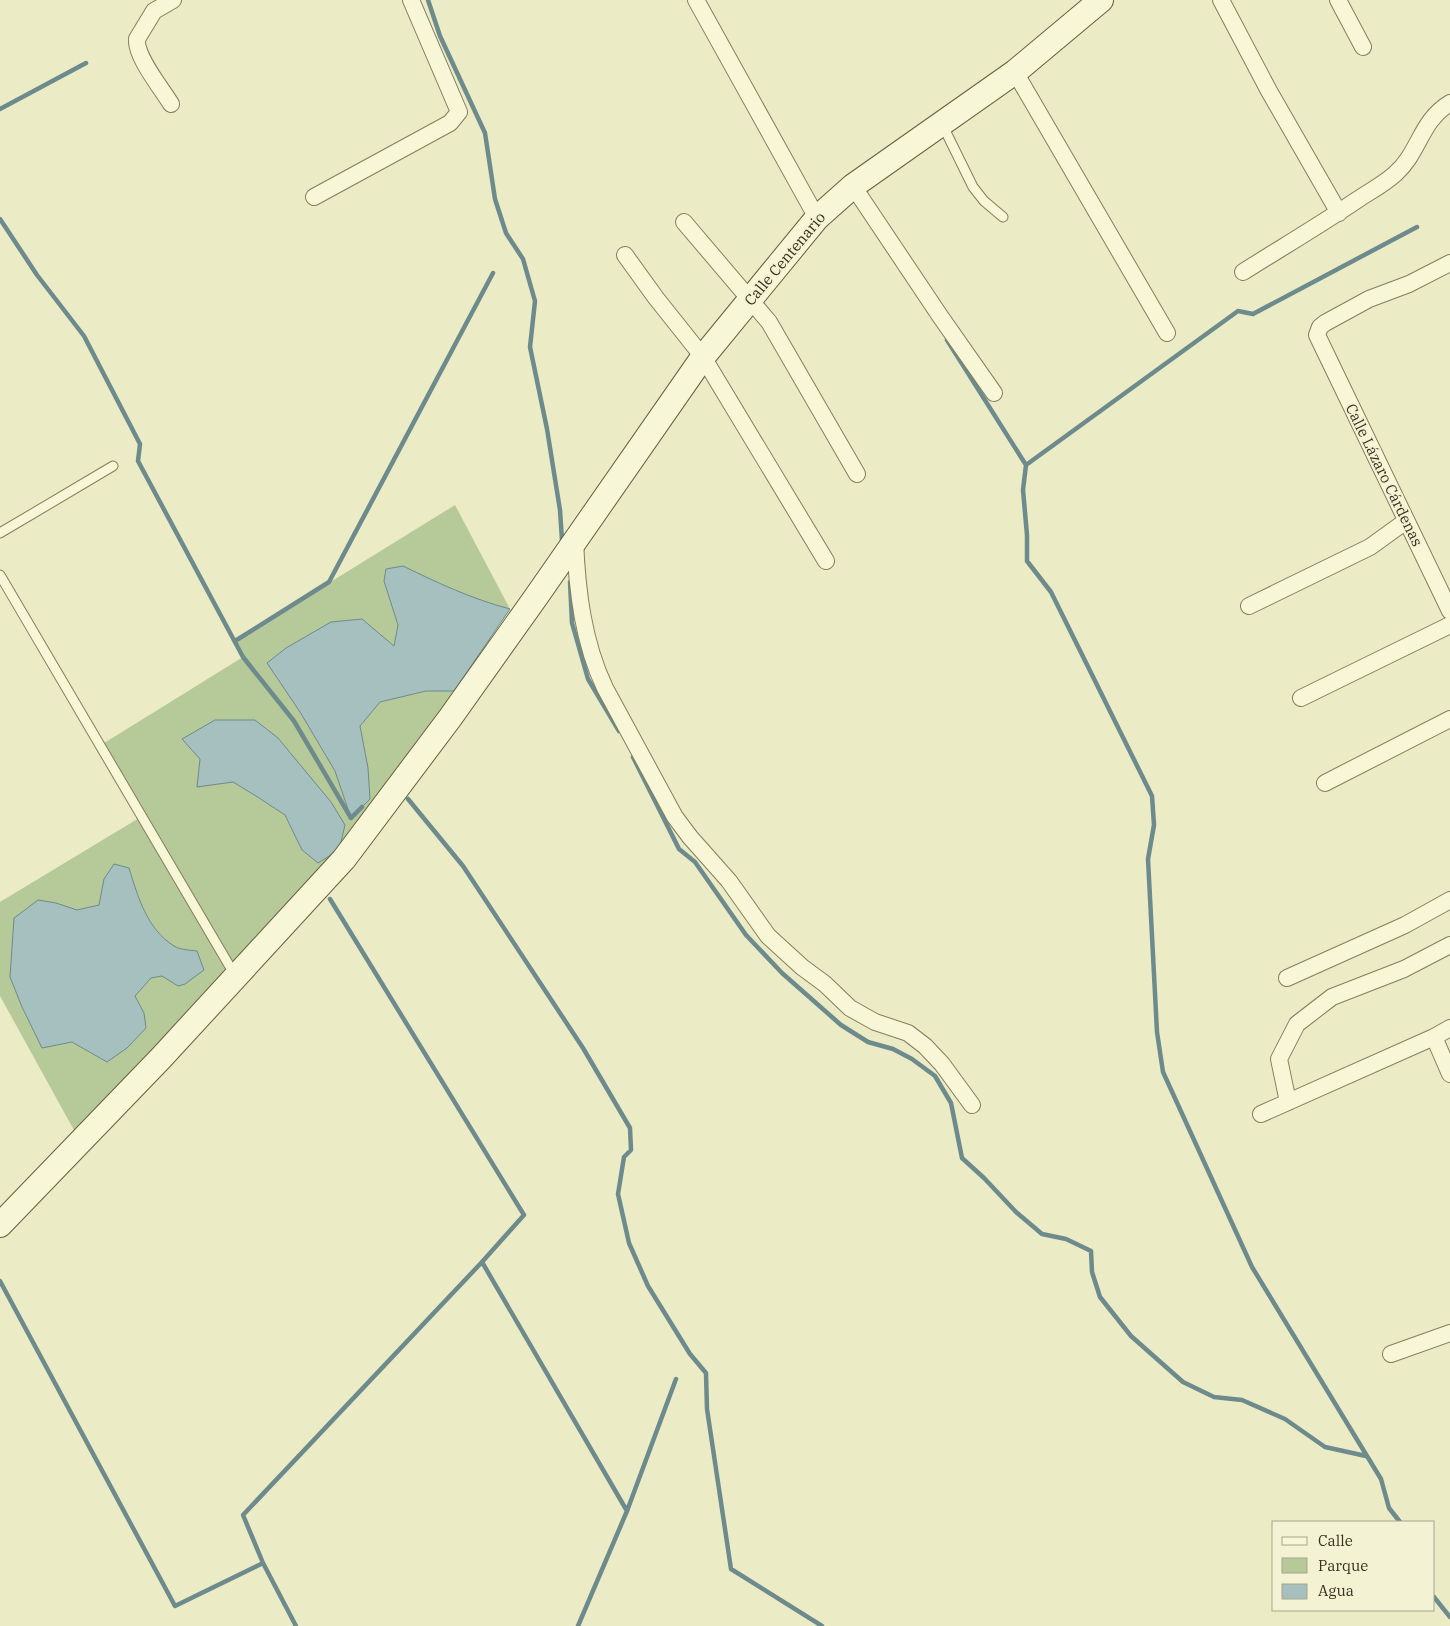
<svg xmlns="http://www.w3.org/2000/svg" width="1450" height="1626" viewBox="0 0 1450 1626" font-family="'IBM Plex Serif',serif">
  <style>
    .green { fill: #b5c999 }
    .water { fill: #a6bfbf; stroke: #6d8b8c }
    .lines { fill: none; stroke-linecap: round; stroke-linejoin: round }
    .stream { stroke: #6d8b8c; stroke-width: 4.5 }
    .lane-casing { stroke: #857e5c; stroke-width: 11 }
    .street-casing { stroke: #857e5c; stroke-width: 18 }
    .secondary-casing { stroke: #675f3f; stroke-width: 26 }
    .lane { stroke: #f7f6d7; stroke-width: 9 }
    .street { stroke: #f7f6d7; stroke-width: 16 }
    .secondary { stroke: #f7f6d7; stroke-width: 24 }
    .labels { text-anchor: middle; stroke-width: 4; stroke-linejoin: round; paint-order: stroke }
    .street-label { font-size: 15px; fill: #36311f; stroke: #f3f3d4 }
  </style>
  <rect width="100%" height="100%" fill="#ebebc5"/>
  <path class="green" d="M455,505L510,609L361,826L75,1132L0,996V902L144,815L101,745L243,657L235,641Z"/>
  <path class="water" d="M403,566C438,583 472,599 510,609L454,691H426L380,702L360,726L368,768L370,799L351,818L335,771L300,712L267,663L286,648L331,622L362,619L394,646L398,625L384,581L386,569Z
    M215,720H255L278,738L331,802L345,825L339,850L318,863L302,850L285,815L256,796L233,782L197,787L200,759L182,739Z
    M114,864L129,868C138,897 147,929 174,946C180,950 190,950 197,951L204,970L185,984L178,986L162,976L151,978L135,996L144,1013L146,1028L127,1048L107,1062L72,1042L42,1048L22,1007L10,977L14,918L38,900L56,903L77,910L99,905L104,879Z"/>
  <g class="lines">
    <path class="stream" d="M428,0L440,36L485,133L495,199L506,233L523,259L535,301L530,347L547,429L560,510L562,540
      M0,109L86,63
      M0,219L37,275L84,336L140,444L138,461L243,657L294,721L351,818L362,807
      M947,340L1026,465L1023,490L1027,535V561L1051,592L1152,796L1154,825L1148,859L1157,1032L1163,1072L1252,1267L1381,1479L1389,1508L1400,1522
      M1026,465L1238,311L1253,314L1417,227
      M570,582L572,623L588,679L619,731
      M235,641L329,582L493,273
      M633,757L679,849L695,862L746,935L782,973L841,1025L868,1042L893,1049L912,1059L935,1076L951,1103L962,1158L984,1178L1016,1212L1042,1234L1066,1239L1091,1251L1092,1272L1100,1297L1131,1336L1183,1382L1214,1397L1242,1400L1285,1419L1325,1447L1366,1456
      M408,799L463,866L583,1048L630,1128L631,1150L624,1157L618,1194L629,1243L648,1286L690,1354L706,1373L707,1409L731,1569L822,1626
      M482,1262L627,1511
      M0,1281L175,1606L263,1563L296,1626
      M263,1563L243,1515L482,1262L524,1215L330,899
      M1434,1597L1450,1617
      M578,1626L627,1511L676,1379"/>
    <g class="lane-casing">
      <path id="lane" d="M942,124L973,187L984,201L1003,217
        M0,533L113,466
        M0,575L236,977"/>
    </g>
    <g class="street-casing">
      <path id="street" d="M696,0L817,218
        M1221,0L1269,91L1339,213
        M1338,0L1363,47
        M1015,72L1167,333
        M171,104C162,89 135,56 137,39L154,11L173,0
        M853,186L940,316L994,393
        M314,197L450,123L459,112L411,0
        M684,222L769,322L857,474
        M625,255L656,298L703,357L826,561
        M1450,263L1409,284L1369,299L1325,323L1320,327L1317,335L1450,611
        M1243,272C1281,248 1320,225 1357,200C1369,192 1384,184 1395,174C1420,152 1420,121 1450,103
        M575,540C577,590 583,642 605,688L675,817L690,837L729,881L768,936L802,967L825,984L850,1008L875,1022L908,1033L925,1046L942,1064L972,1105
        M1249,606L1370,547L1406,521
        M1301,698L1450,625
        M1325,783L1450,719
        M1287,978L1405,925L1450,900
        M1434,1037L1450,1074
        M1288,1102L1279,1059L1297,1024L1332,997L1404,969L1450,945
        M1261,1114L1434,1037L1450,1028
        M1391,1354L1450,1333"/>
    </g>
    <g class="secondary-casing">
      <path id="secondary" d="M0,1225L161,1058L344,859L450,718L536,597L703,357L817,218L853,186L1015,72L1101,0"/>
    </g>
    <use href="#lane" class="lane"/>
    <use href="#street" class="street"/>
    <use href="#secondary" class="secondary"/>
  </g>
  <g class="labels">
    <g class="street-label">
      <text transform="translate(785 259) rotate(-50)" y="5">Calle Centenario</text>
      <text transform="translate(1384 475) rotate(64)" y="5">Calle Lázaro Cárdenas</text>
    </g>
  </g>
  <rect x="1272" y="1521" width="162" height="90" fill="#f3f3d4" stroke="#a7a58c"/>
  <rect x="1282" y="1537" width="25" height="8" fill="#f7f6d7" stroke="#a7a58c"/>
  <text x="1318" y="1546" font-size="15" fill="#36311f">Calle</text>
  <rect x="1282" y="1558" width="25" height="15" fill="#b5c999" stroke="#a7a58c"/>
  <text x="1318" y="1571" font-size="15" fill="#36311f">Parque</text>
  <rect x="1282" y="1584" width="25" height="15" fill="#a6bfbf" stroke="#a7a58c"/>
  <text x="1318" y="1596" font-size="15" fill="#36311f">Agua</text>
</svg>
